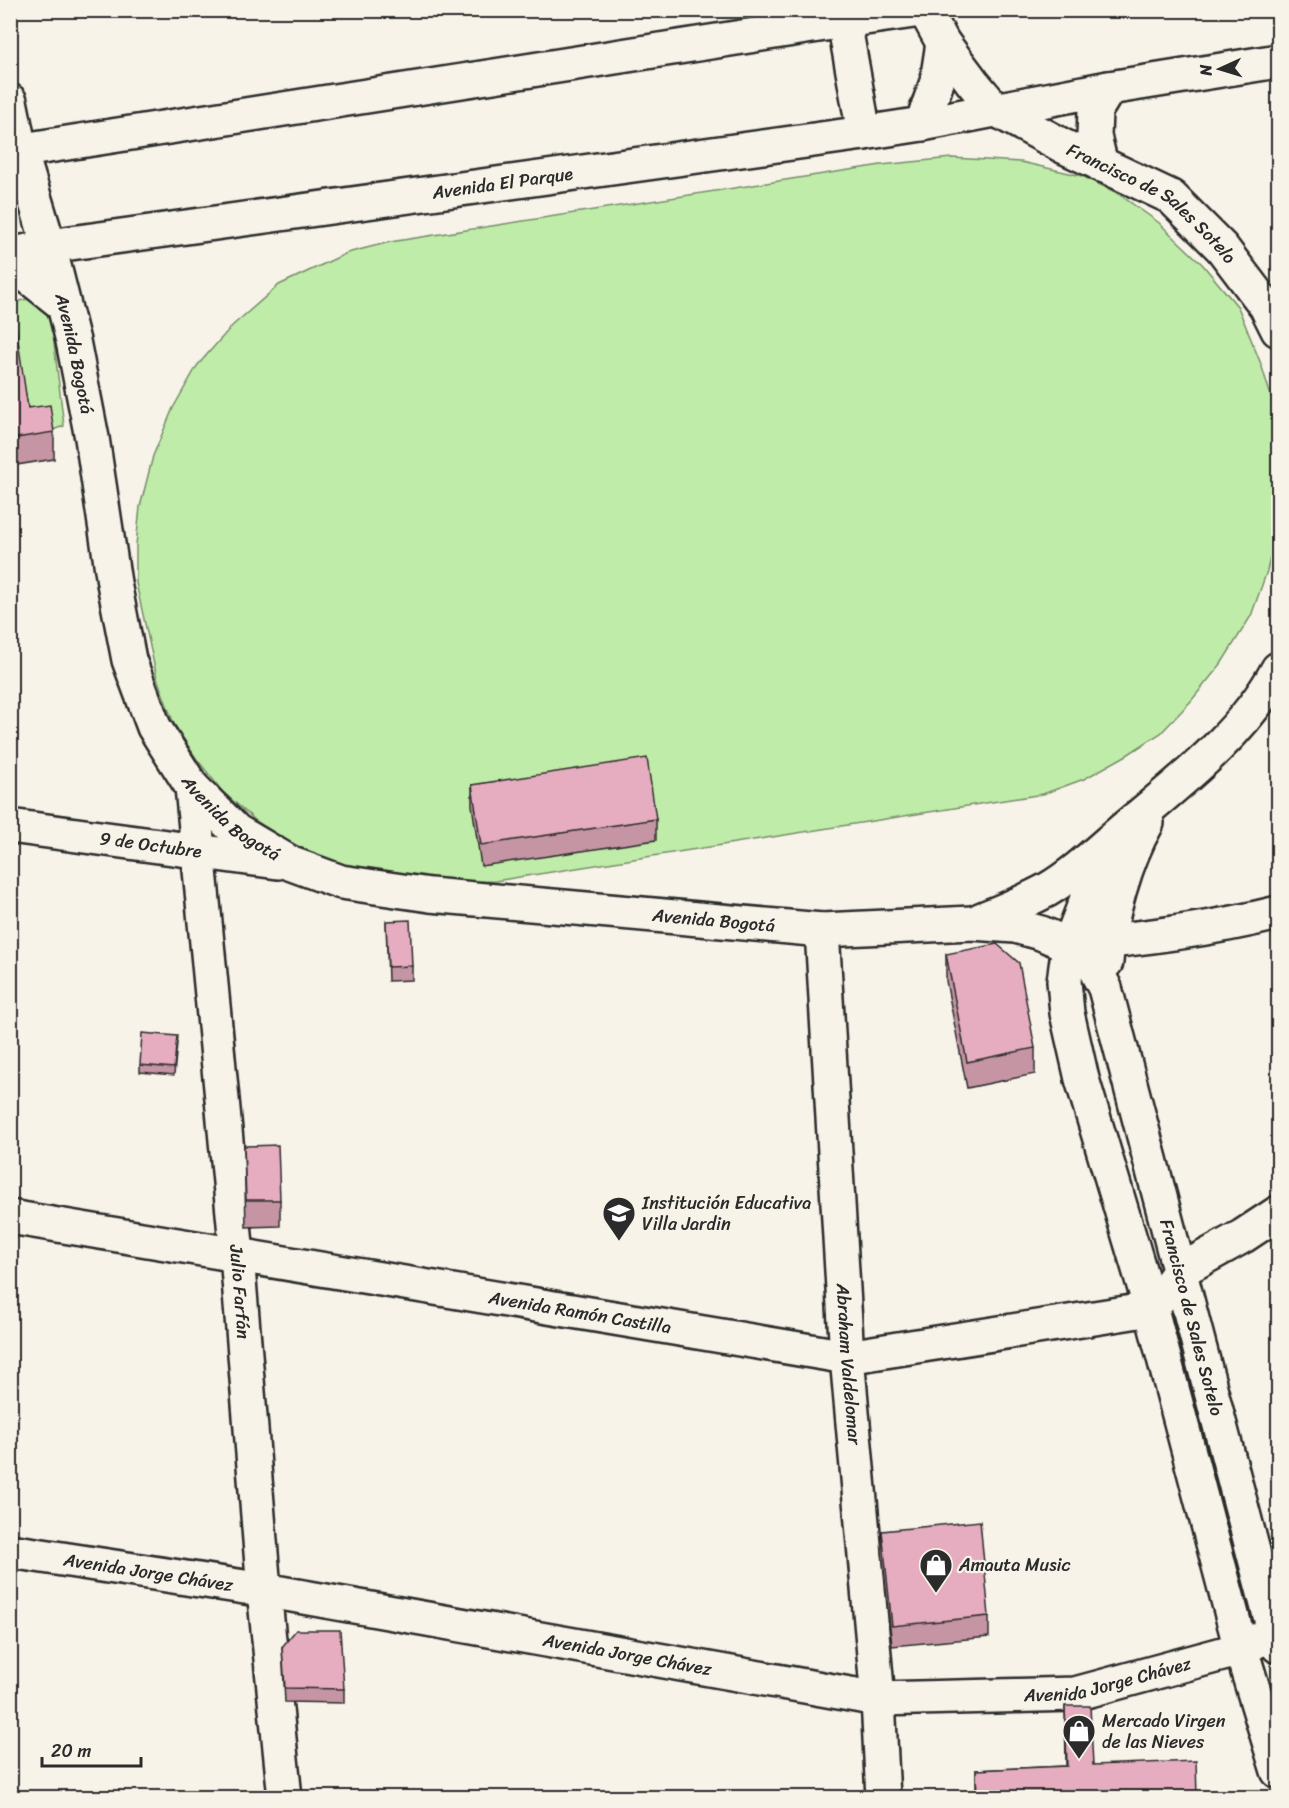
<svg xmlns="http://www.w3.org/2000/svg" width="1289" height="1808" viewBox="0 0 1289 1808" font-family="Sriracha,sans-serif">
  <style>
    .green { fill: #c0eca9; stroke: #768c6a; stroke-width: 1.5 }
    .lines { fill: none; stroke-linecap: round; stroke-linejoin: round }
    .minor-casing { stroke: #2b2b2b; stroke-width: 38 }
    .minor { stroke: #f7f3e8; stroke-width: 33 }
    .wall { fill: #c595a4; stroke: #2b2b2b; stroke-width: 1.5 }
    .building { fill: #e5adbf; stroke: #2b2b2b; stroke-width: 1.5 }
    .labels { text-anchor: middle; stroke-width: 4.5; stroke-linejoin: round; paint-order: stroke }
    .street-label { font-size: 18px; fill: #2b2b2b; stroke: #f7f3e8 }
    .poi-label { font-size: 18px; fill: #2b2b2b; stroke: #f7f3e8; text-anchor: start }
  </style>
  <rect width="100%" height="100%" fill="#f7f3e8"/>
  <filter id="ink" filterUnits="userSpaceOnUse"><feTurbulence type="fractalNoise" baseFrequency=".0167" numOctaves="2"/><feDisplacementMap in="SourceGraphic" scale="12" xChannelSelector="R" yChannelSelector="G"/><feConvolveMatrix kernelMatrix="1 2 1 2 8 2 1 2 1" color-interpolation-filters="sRGB"/></filter>
  <g filter="url(#ink)">
    <path class="green" d="M952,158L1021,162L1082,176L1117,193L1158,222L1202,264L1238,307L1261,364L1277,416L1278,438V523L1267,571L1251,616L1221,664L1191,701L1161,733L1127,755L1084,779L1043,794L495,881L444,883L345,867L291,843L256,821L222,791L196,758L174,724L157,678L136,583V545L140,507L153,456L173,408L197,366L232,326L279,285L347,253L390,242L881,165Z
      M48,294L64,426L50,431L28,435L11,334V303Z"/>
    <g class="lines">
      <g class="minor-casing">
        <g id="minor">
          <path d="M842,10L864,133"/>
          <path id="s1" d="M925,10L943,43L973,83L995,109L1063,146L1171,197L1222,248L1266,306L1278,330"/>
          <path id="s2" d="M10,101L20,150L49,246L73,341L92,438L114,583L129,660L154,727L192,787L236,831L292,864L341,882L430,895L822,930L972,923L1015,926L1041,933L1069,945L1094,967L1105,988L1278,1646"/>
          <path d="M922,124L937,82L943,43"/>
          <path d="M10,152L844,21L921,10"/>
          <path d="M1101,165L1094,136L1095,111L1109,88"/>
          <path id="s3" d="M10,255L49,246L864,133L922,124L1109,88L1278,61"/>
          <path d="M10,262L63,304"/>
          <path id="s4" d="M192,787L237,1255L264,1590L285,1798"/>
          <path id="s5" d="M10,826L278,862"/>
          <path d="M1122,831L1095,878L1069,945L1064,981L1067,1013L1082,1079L1151,1309L1241,1649L1278,1771"/>
          <path d="M980,920C1002,911 1025,902 1047,890C1076,873 1100,849 1126,827C1180,782 1245,732 1278,669"/>
          <path id="s6" d="M822,930L847,1357L878,1699L883,1798"/>
          <path d="M1069,945C1139,939 1210,930 1278,913"/>
          <path d="M1106,962C1108,921 1126,859 1147,823"/>
          <path id="s7" d="M10,1217L847,1357L1151,1309L1180,1271L1243,1236L1278,1213"/>
          <path id="s8" d="M10,1551L264,1590L878,1699L1075,1694L1241,1649L1278,1630"/>
        </g>
      </g>
      <use href="#minor" class="minor"/>
    </g>
    <path class="wall" d="M10,307L28,408L54,432V459L10,466Z
      M472,785L656,819V840L481,866L472,805Z
      M386,921L412,966V980L388,981Z
      M946,954L1035,1048V1074L967,1088L946,981Z
      M177,1043L174,1075L140,1072V1065Z
      M244,1146L280,1200V1226L246,1227Z
      M882,1531L989,1616V1637L892,1646L882,1551Z
      M282,1647L344,1689V1703L285,1702Z
      M1065,1706L1093,1765L1197,1797H976V1770L1066,1766Z"/>
    <path class="building" d="M10,307H13L28,408L50,405L54,432L10,439Z
      M647,758L656,819L481,845L472,785Z
      M410,920L412,966L388,967L386,921Z
      M997,944L1019,963L1035,1048L967,1062L946,954Z
      M142,1033L177,1036L174,1068L140,1065Z
      M278,1145L280,1200H246L244,1146Z
      M980,1521L989,1616L892,1626L882,1531Z
      M296,1630H340L344,1689L285,1688L282,1647Z
      M1065,1706H1090L1093,1765L1196,1761L1197,1797H977L976,1770L1067,1766Z"/>
  </g>
  <defs>
    <g id="school-pin" transform="scale(1.725)"><path d="M0 17L-7.5 6A9.5 9.5 0 1 1 7.5 6Z" fill="#2b2b2b" stroke="#f7f3e8"/><path d="M0-5L7-2L0 1L-7-2ZM-4 1L0 2.5L4 1V4Q0 6-4 4Z" fill="#fff"/></g>
    <g id="shop-pin" transform="scale(1.725)"><path d="M0 17L-7.5 6A9.5 9.5 0 1 1 7.5 6Z" fill="#2b2b2b" stroke="#f7f3e8"/><path d="M-5-2.5h2.3a2.7 3.5 0 0 1 5.4 0H5L5.5 6h-11ZM-1.5-2.5h3a1.5 2.3 0 0 0-3 0Z" fill="#fff"/></g>
  </defs>
  <g fill-rule="evenodd">
    <use href="#school-pin" x="619" y="1213"/>
    <use href="#shop-pin" x="936" y="1565"/>
    <use href="#shop-pin" x="1079" y="1731"/>
  </g>
  <g class="labels">
    <g class="street-label">
      <text dy="6" stroke="none"><textPath href="#s3" startOffset="498">Avenida El Parque</textPath></text>
      <text dy="6" stroke="none"><textPath href="#s1" startOffset="306">Francisco de Sales Sotelo</textPath></text>
      <text dy="6" stroke="none"><textPath href="#s2" startOffset="261">Avenida Bogotá</textPath></text>
      <text dy="6" stroke="none"><textPath href="#s2" startOffset="765">Avenida Bogotá</textPath></text>
      <text dy="6" stroke="none"><textPath href="#s5" startOffset="142">9 de Octubre</textPath></text>
      <text dy="6" stroke="none"><textPath href="#s2" startOffset="1269">Avenida Bogotá</textPath></text>
      <text dy="6" stroke="none"><textPath href="#s4" startOffset="507">Julio Farfán</textPath></text>
      <text dy="6" stroke="none"><textPath href="#s7" startOffset="578">Avenida Ramón Castilla</textPath></text>
      <text dy="6" stroke="none"><textPath href="#s2" startOffset="2026">Francisco de Sales Sotelo</textPath></text>
      <text dy="6" stroke="none"><textPath href="#s6" startOffset="435">Abraham Valdelomar</textPath></text>
      <text dy="6" stroke="none"><textPath href="#s8" startOffset="140">Avenida Jorge Chávez</textPath></text>
      <text dy="6" stroke="none"><textPath href="#s8" startOffset="626">Avenida Jorge Chávez</textPath></text>
      <text dy="6" stroke="none"><textPath href="#s8" startOffset="1112">Avenida Jorge Chávez</textPath></text>
    </g>
    <g class="poi-label">
      <text x="642" y="1209">Institución Educativa<tspan x="642" dy="21">Villa Jardin</tspan></text>
      <text x="959" y="1571">Amauta Music</text>
      <text x="1102" y="1727">Mercado Virgen<tspan x="1102" dy="21">de las Nieves</tspan></text>
    </g>
  </g>
  <rect width="1289" height="1808" fill="none" stroke="#f7f3e8" stroke-width="36"/>
  <rect x="18" y="18" width="1253" height="1772" fill="none" stroke="#2b2b2b" stroke-width="2" filter="url(#ink)"/>
  <g transform="translate(1220 69) rotate(266)" stroke="#f7f3e8" stroke-width="4.5" paint-order="stroke">
  <path d="M0-4.5L10 22L0 15L-10 22Z" fill="#2b2b2b"/>
  <text y="-9" font-size="16" font-weight="bold" text-anchor="middle" fill="#2b2b2b">N</text>
  </g>
  <path d="M42 1757v9h99v-9" fill="none" stroke="#2b2b2b" stroke-width="3"/>
  <text x="51" y="1757" font-size="18" fill="#2b2b2b" stroke="#f7f3e8" stroke-width="4.5" paint-order="stroke">20 m</text>
</svg>
